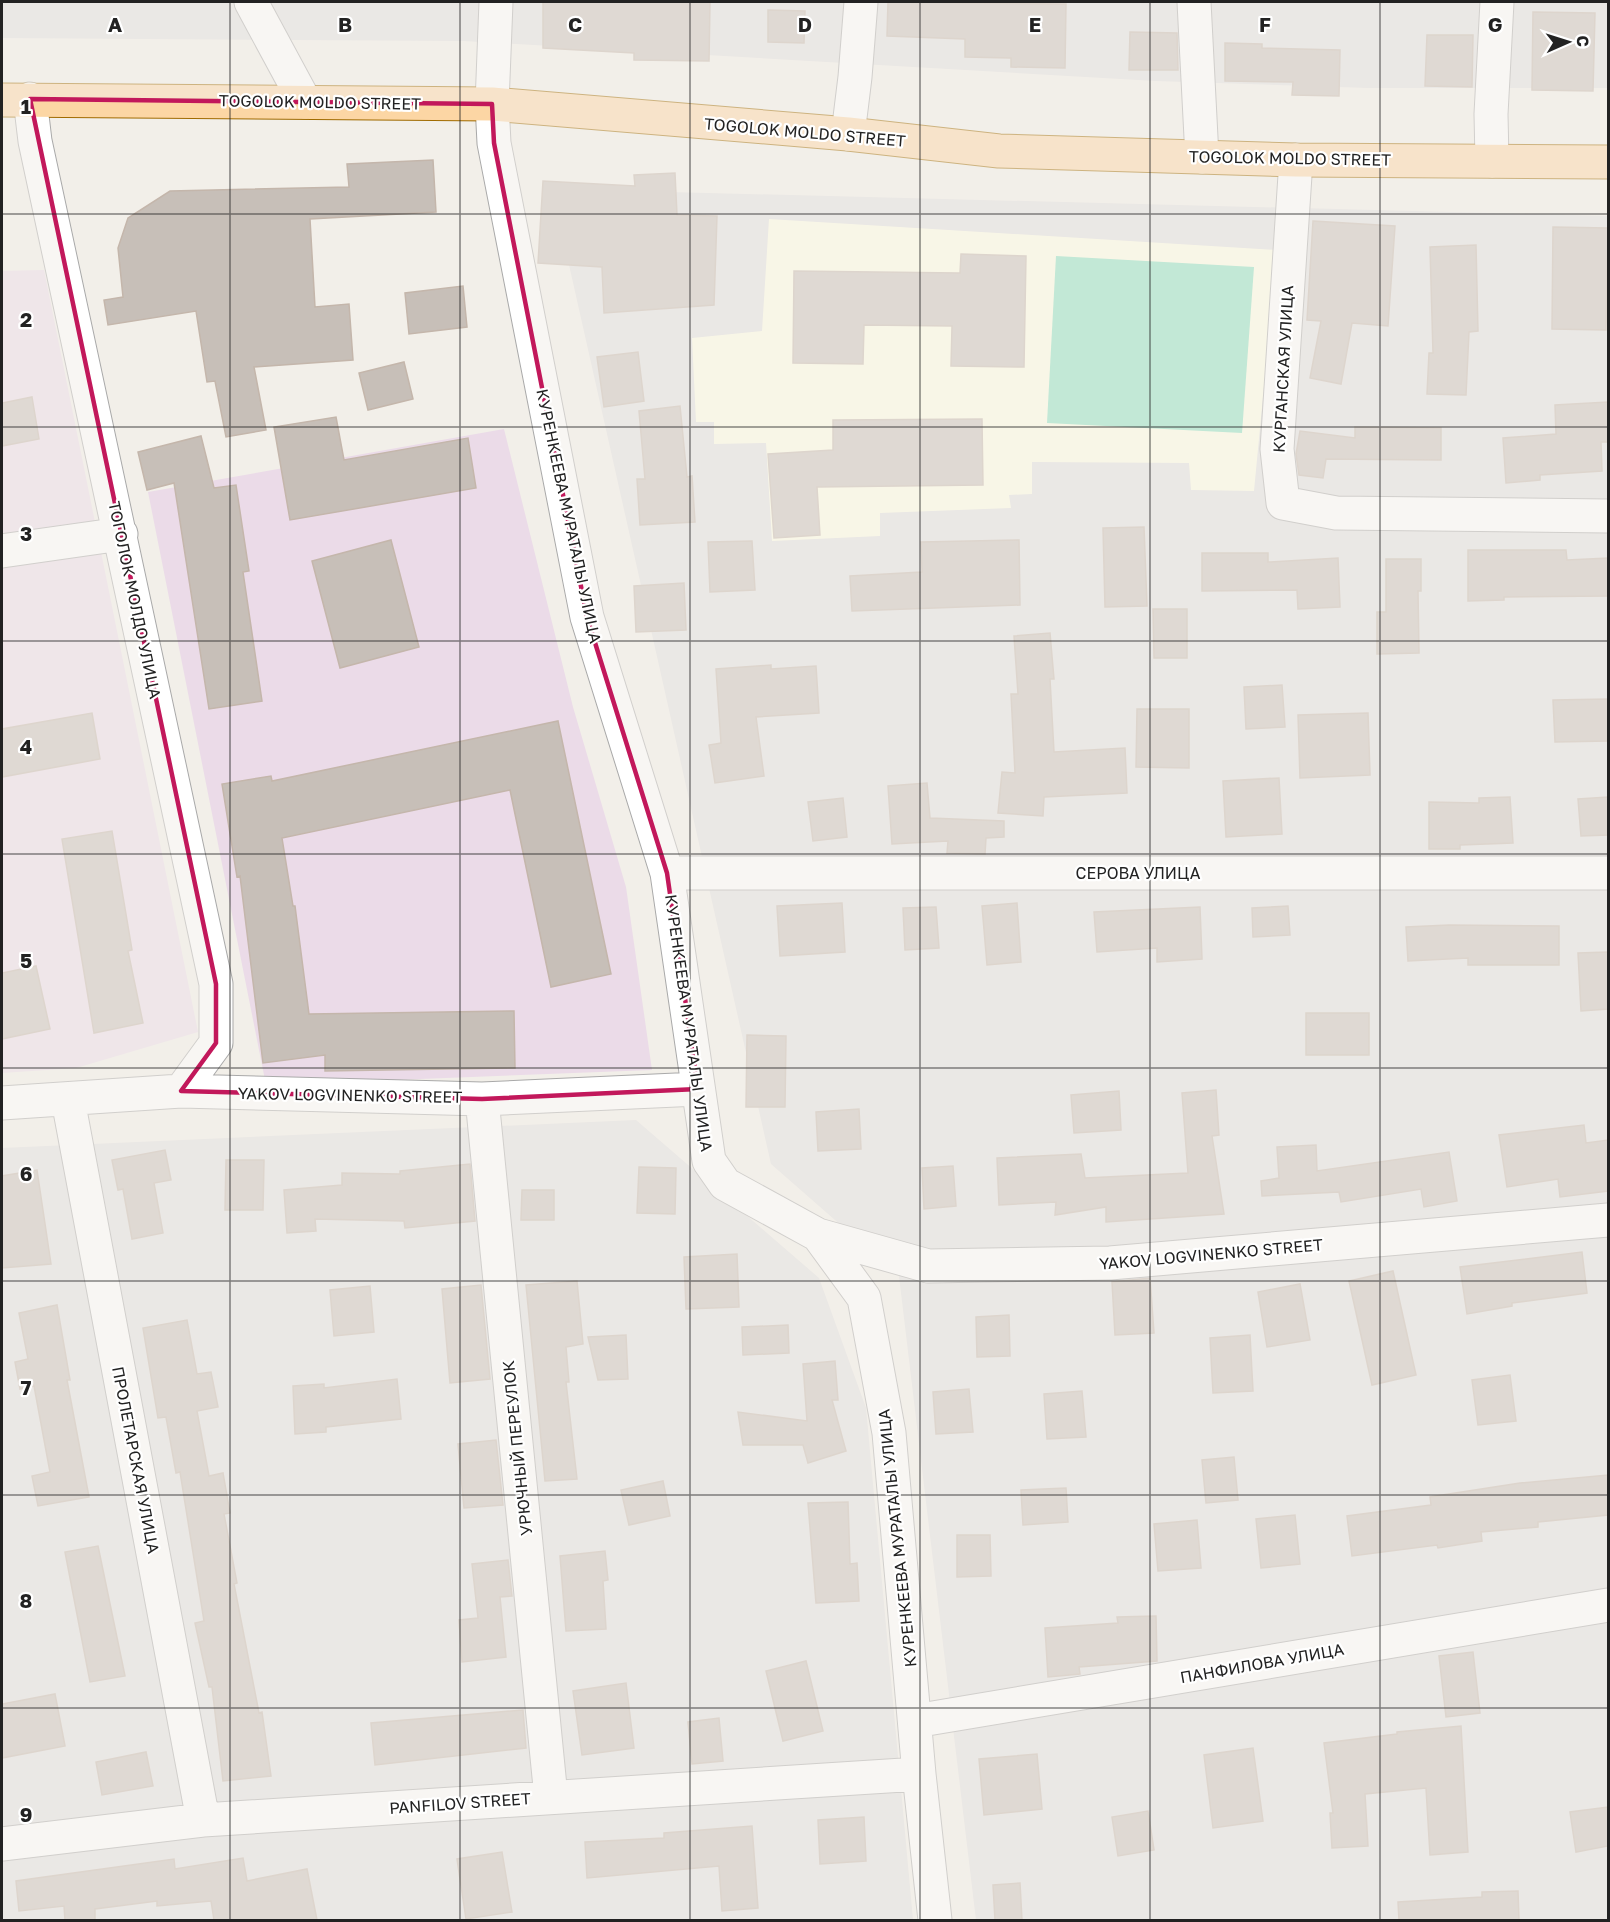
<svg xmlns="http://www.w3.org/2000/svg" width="1610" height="1922" viewBox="0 0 1610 1922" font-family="'Golos Text',sans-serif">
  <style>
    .residential { fill: #e0dfdf }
    .industrial { fill: #ebdbe8 }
    .education { fill: #ffffe5 }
    .pitch { fill: #88e0be }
    .building { fill: #c7bfb8; stroke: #c4b6ab; stroke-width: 1.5 }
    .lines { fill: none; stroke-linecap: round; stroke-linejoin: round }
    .minor-casing { stroke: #a9a9a9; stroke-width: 35 }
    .major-casing { stroke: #a06b00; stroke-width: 35 }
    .minor { stroke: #fff; stroke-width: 33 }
    .major { stroke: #fcd6a4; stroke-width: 33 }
    .marked { fill: none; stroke: #c2185b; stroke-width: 4.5; stroke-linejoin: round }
    .grid { fill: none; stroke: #222; stroke-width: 1.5; stroke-opacity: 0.55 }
    .labels { text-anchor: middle; stroke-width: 4.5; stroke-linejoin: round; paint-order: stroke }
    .street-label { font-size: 16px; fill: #222; stroke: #fff }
    .grid-label { font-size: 20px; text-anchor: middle; font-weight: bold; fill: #222; stroke: #fff; stroke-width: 4.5; stroke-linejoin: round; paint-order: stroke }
  </style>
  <rect width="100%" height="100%" fill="#f2efe9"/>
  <path class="residential" d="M2,2H1608V88H1369L1156,81L464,41L2,38Z
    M552,189L1608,216V1920H976L899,1276L771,1164Z
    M636,1120L819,1278L866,1408L913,1920H2V1148Z"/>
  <path class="industrial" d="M44,270L198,1032L76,1068L2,1073V271Z
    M504,429L573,707L626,887L652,1070L266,1085L148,492Z"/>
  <path class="education" d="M769,219L1277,250L1254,491L1191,490L1189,463L1032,462V494L1009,495L1011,508L880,513V536L772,541L766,443L714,444V422H696L692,338L762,331Z"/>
  <path class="pitch" d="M1056,256L1254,267L1242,433L1047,423Z"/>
  <path class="building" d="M543,2H710L709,61L634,60V53L543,48Z
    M888,2L1066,4L1065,68L1011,67V58L965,57V39L887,36Z
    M768,10L805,11L804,43L768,42Z
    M1533,12L1595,13L1593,91L1532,90Z
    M1130,32L1177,33L1178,70H1129Z
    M1427,35H1473L1472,87L1425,86Z
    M1225,43L1262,44V48L1340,50L1339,96L1292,95L1293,82L1225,81Z
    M433,160L436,212L310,219L315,307L349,304L353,360L254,367L266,430L226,437L215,381L207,382L196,311L108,325L104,300L123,297L118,248L128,218L170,191L349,187L347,164Z
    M675,173L677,215L717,216L714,305L604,313L602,267L538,263L543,181L635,186L634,175Z
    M1313,221L1395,226L1388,326L1352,323L1341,384L1310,378L1321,321L1307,320Z
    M1553,227L1608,228L1606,330L1552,329Z
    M1476,245L1478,331L1469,332L1466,395L1427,394L1429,353H1433L1430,247Z
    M961,254L1026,256L1024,367L951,366L952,326L864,325L863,364L793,363L794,271L960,273Z
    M463,286L467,327L409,334L405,293Z
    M638,352L644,401L604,407L597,357Z
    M404,362L413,399L368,410L359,373Z
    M32,397L39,439L2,446V403Z
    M1608,402V442H1601L1602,471L1540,475V480L1506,483L1503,438L1556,434L1555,405Z
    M680,406L687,477L692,476L695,522L640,525L637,479H645L639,411Z
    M336,417L344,460L468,438L476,488L290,520L274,427Z
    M982,419L983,485L817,487L820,535L774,538L768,454L833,450V420Z
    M1355,427L1441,428V460L1326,459L1323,478L1299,475L1296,454L1300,431L1355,438Z
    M201,436L214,488L236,485L249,571L243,572L262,701L209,709L174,483L147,490L138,452Z
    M1144,527L1147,606L1105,607L1103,528Z
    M391,540L419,647L340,668L312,561Z
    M1019,540L1020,605L852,611L850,576L922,572L921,542Z
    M752,541L755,590L710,592L708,542Z
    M1468,550H1566L1567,560L1608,558V596L1504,597V600L1468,601Z
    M1202,553H1268V562L1338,558L1340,607L1298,609L1297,590L1202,591Z
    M1386,559H1421V591H1418L1419,653L1377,654V612H1386Z
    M684,583L686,630L636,632L634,586Z
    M1153,609H1187V658H1154Z
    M1050,633L1054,679H1050L1054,752L1125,748L1127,793L1044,797L1043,816L998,813L1002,772L1015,773L1011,694H1018L1014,636Z
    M771,665V669L816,666L819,713L756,717L764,776L715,783L709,745L721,743L716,669Z
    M1282,685L1285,727L1246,729L1244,687Z
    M1608,699V741L1555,742L1553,700Z
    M1137,709H1189V768L1136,767Z
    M92,713L100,759L2,777V729Z
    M1368,713L1370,775L1300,778L1298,715Z
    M558,721L611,974L551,987L510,790L282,838L293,906H295L309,1014L514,1011L515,1068L325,1071V1055L263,1063L240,876L237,877L222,784L271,776L272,781Z
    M1279,778L1282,834L1226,837L1223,781Z
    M927,783L930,818L1004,821V837L986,838L985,854L947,853L948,841L892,844L888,786Z
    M1510,797L1513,843L1460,845V849H1429V802L1479,803V798Z
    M1608,797V835L1581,836L1578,799Z
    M843,798L847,837L813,841L808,802Z
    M112,831L132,950L128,951L143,1023L94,1033L62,839Z
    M842,903L845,952L780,956L777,906Z
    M1017,903L1021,962L987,965L982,906Z
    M1288,906L1290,935L1253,937L1252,908Z
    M936,907L939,948L905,950L903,908Z
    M1200,907L1202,959L1157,962V948L1097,952L1094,912Z
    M1449,925L1559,926V965H1468V958L1408,961L1406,927Z
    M1608,952V1009L1581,1011L1578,953Z
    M36,966L50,1029L2,1039V973Z
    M1306,1013H1369V1055H1306Z
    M747,1035L786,1036L785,1107H746Z
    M1216,1090L1219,1135L1212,1136L1224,1214L1106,1222V1207L1055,1215L1056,1202L999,1205L997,1158L1081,1154L1085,1178L1188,1173L1182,1093Z
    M1119,1091L1121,1130L1074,1133L1071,1095Z
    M859,1109L861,1149L818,1151L816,1112Z
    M1584,1125L1586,1143L1608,1140V1191L1560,1197L1558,1179L1507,1187L1499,1135Z
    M1316,1145L1317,1171L1449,1152L1457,1201L1424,1207L1421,1189L1341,1202L1339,1192L1262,1196L1261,1181L1279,1178L1277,1147Z
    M165,1150L171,1180L154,1183L163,1233L132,1239L123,1189L118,1190L112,1160Z
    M226,1160H264L263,1210H225Z
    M470,1164L475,1221L405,1228L404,1221L315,1219L316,1231L287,1233L284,1190L342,1185V1173L400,1174V1171Z
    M953,1166L956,1206L924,1209L922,1168Z
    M639,1167L676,1168L675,1214L637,1213Z
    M37,1170L51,1264L2,1268V1176Z
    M522,1190H554V1220H521Z
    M1582,1252L1587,1293L1512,1303V1306L1467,1314L1460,1267Z
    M737,1254L739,1307L686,1309L684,1257Z
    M1393,1271L1416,1375L1372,1385L1349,1281Z
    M1150,1278L1154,1333L1115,1335L1112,1282Z
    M577,1281L583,1344L566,1347L569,1382H566L577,1479L545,1481L526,1285Z
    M1300,1284L1310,1340L1267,1347L1258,1292Z
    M481,1285L490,1379L450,1383L442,1289Z
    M370,1286L374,1332L334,1336L330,1290Z
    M57,1305L70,1380H67L89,1497L38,1506L32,1476L50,1472L34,1386L20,1389L15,1362L28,1359L19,1313Z
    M1009,1315L1010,1356L977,1357L976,1317Z
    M187,1320L197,1374L211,1372L218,1407L197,1411L209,1476L223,1473L230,1513L224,1514L237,1583L234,1584L259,1713L262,1712L271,1776L223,1781L212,1687H209L195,1623L204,1621L180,1472L176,1473L166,1417L158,1418L143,1328Z
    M788,1325L789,1353L743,1355L742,1327Z
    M626,1335L628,1379L598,1380L588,1337Z
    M1250,1335L1253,1391L1213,1393L1210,1338Z
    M835,1361L838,1400H832L846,1451L808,1463L803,1445H743L738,1412L807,1421L803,1364Z
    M1510,1375L1516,1421L1478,1425L1472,1380Z
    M397,1379L401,1419L326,1427V1432L295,1434L293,1386L324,1384V1388Z
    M969,1389L973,1432L936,1434L933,1392Z
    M1082,1391L1086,1437L1047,1439L1044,1394Z
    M496,1440L503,1505L464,1508L458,1444Z
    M1234,1457L1238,1500L1206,1503L1202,1460Z
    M1608,1475V1515L1538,1522V1527L1481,1532L1482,1541L1438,1548L1437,1545L1352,1556L1347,1516L1431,1505L1430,1497L1520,1483Z
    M663,1481L670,1516L629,1525L621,1490Z
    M1066,1488L1068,1522L1023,1525L1021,1490Z
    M848,1502L850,1564L857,1563L859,1601L816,1603L808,1503Z
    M1295,1515L1300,1564L1261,1568L1256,1519Z
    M1197,1520L1201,1568L1158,1571L1154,1524Z
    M957,1535H990L991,1576L957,1577Z
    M98,1546L125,1676L90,1682L65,1552Z
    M605,1551L608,1580L603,1581L606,1629L566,1631L560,1556Z
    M508,1560L512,1596L500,1597L506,1657L462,1662L459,1620L478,1618L472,1564Z
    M1156,1616L1157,1661L1079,1667L1080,1674L1048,1677L1045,1628L1118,1623L1117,1617Z
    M1473,1652L1480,1713L1446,1717L1439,1656Z
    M806,1661L823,1731L783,1741L766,1671Z
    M626,1683L634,1748L582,1755L573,1691Z
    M55,1694L65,1746L2,1758V1704Z
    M523,1710L526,1748L375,1765L371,1723Z
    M719,1718L723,1761L692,1764L688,1722Z
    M1461,1726L1468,1852L1430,1855L1426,1788L1365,1794L1368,1846L1332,1848L1330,1813H1333L1324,1743L1397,1734V1732Z
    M1253,1748L1263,1821L1213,1828L1204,1755Z
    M146,1752L153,1786L102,1795L96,1762Z
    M1037,1754L1042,1809L984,1815L979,1759Z
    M1608,1807V1846L1576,1852L1570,1812Z
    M1148,1811L1154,1850L1118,1856L1112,1817Z
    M864,1817L866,1861L820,1864L818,1820Z
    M752,1826L758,1908L722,1911L719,1866L587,1878L585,1842L664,1838V1833Z
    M502,1852L512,1912L466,1919L457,1859Z
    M243,1858L247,1881L307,1869L317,1920H214L211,1901L157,1906V1901L95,1909V1920H65L64,1906L19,1911L16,1881L174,1859L175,1869Z
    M1020,1883L1022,1920H995L993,1885Z
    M1518,1891L1519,1920H1399L1398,1902L1482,1897V1892Z"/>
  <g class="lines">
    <g class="minor-casing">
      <path id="minor" d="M251,2L305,102
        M496,2L492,104L494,143L587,617L667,873L709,1161L725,1184L818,1235L864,1298L889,1433L919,1774L935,1920
        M1194,2L1202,157
        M30,99L35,141L216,984V1043L181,1091
        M848,134L855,77L861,2
        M1296,160L1277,449L1283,503L1336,513L1608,516
        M1492,161L1491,114L1497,2
        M2,551L121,534
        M667,873H1608
        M482,1099L551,1797
        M68,1100L203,1820
        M2,1103L181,1091L482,1099L698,1089
        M818,1235L928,1266L1110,1263L1608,1220
        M915,1721L1608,1605
        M2,1844L203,1820L919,1774"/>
    </g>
    <g class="major-casing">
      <path id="major" d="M2,100L492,104L848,134L999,151L1296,160L1608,162"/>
    </g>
    <use href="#minor" class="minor"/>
    <use href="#major" class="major"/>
  </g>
  <path d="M0 0H1610V1922H0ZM30,99L492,104L494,143L587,617L667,873L698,1089L482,1099L181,1091L216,1043V984Z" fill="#f2efe9" fill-opacity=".55" fill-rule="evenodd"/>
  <path class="marked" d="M30,99L492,104L494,143L587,617L667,873L698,1089L482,1099L181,1091L216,1043V984Z"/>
  <path class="grid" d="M230,2V1920M460,2V1920M690,2V1920M920,2V1920M1150,2V1920M1380,2V1920M2,214H1608M2,427H1608M2,641H1608M2,854H1608M2,1068H1608M2,1281H1608M2,1495H1608M2,1708H1608"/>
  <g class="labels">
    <g class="street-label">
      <text transform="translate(320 102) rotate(1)" y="6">TOGOLOK MOLDO STREET</text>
      <text transform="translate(805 132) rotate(5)" y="6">TOGOLOK MOLDO STREET</text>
      <text transform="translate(1290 158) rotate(1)" y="6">TOGOLOK MOLDO STREET</text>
      <text transform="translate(1283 369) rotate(-87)" y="6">КУРГАНСКАЯ УЛИЦА</text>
      <text transform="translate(569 516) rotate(78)" y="6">КУРЕНКЕЕВА МУРАТАЛЫ УЛИЦА</text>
      <text transform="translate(135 600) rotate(78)" y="6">ТОГОЛОК МОЛДО УЛИЦА</text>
      <text x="1138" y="879">СЕРОВА УЛИЦА</text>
      <text transform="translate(689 1023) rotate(82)" y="6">КУРЕНКЕЕВА МУРАТАЛЫ УЛИЦА</text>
      <text transform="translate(350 1095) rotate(1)" y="6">YAKOV LOGVINENKO STREET</text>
      <text transform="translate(1211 1254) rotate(-5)" y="6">YAKOV LOGVINENKO STREET</text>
      <text transform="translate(517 1448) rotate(-96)" y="6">УРЮЧНЫЙ ПЕРЕУЛОК</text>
      <text transform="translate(136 1460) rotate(79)" y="6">ПРОЛЕТАРСКАЯ УЛИЦА</text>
      <text transform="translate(897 1538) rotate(-96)" y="6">КУРЕНКЕЕВА МУРАТАЛЫ УЛИЦА</text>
      <text transform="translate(1262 1663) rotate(-10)" y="6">ПАНФИЛОВА УЛИЦА</text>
      <text transform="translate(460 1803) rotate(-4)" y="6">PANFILOV STREET</text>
    </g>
  </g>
  <g class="grid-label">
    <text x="115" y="32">A</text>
    <text x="345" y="32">B</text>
    <text x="575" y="32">C</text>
    <text x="805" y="32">D</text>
    <text x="1035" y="32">E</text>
    <text x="1265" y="32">F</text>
    <text x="1495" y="32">G</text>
    <text x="26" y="114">1</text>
    <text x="26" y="327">2</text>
    <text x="26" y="541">3</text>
    <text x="26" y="754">4</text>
    <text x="26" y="968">5</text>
    <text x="26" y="1181">6</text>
    <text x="26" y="1395">7</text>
    <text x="26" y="1608">8</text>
    <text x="26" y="1822">9</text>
  </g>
  <rect width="1610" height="1922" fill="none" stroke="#222222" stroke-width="6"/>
  <g transform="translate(1568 42) rotate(87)" stroke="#ffffff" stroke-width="4.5" paint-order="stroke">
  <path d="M0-4.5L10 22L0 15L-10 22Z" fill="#222222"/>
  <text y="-9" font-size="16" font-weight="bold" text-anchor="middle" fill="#222222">С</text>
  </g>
</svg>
